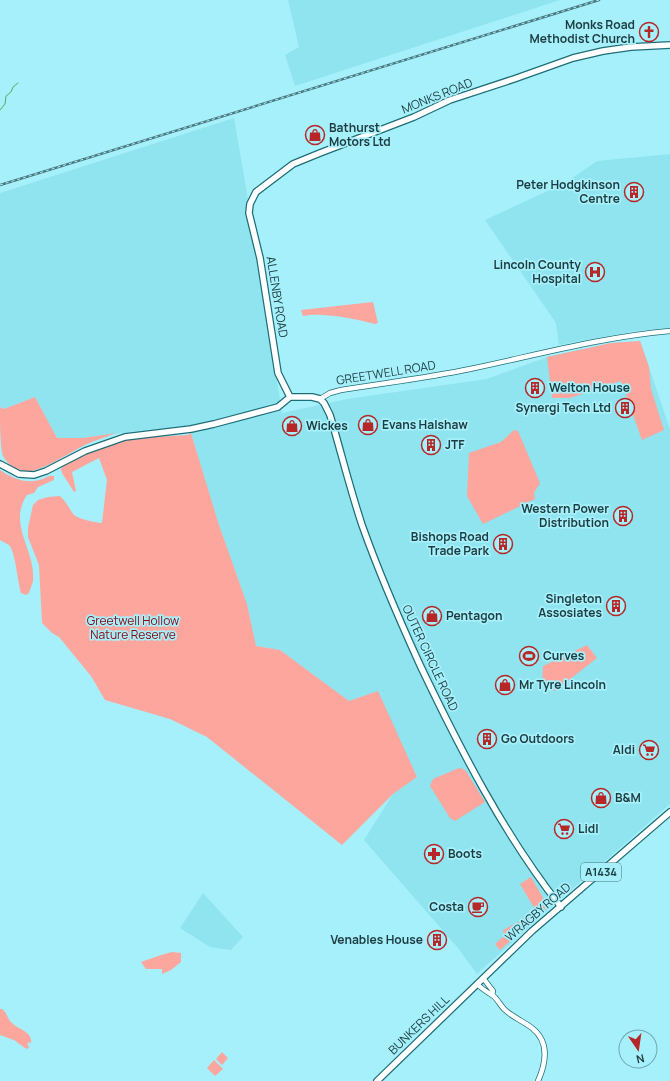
<svg xmlns="http://www.w3.org/2000/svg" width="670" height="1081" viewBox="0 0 670 1081" font-family="Manrope,sans-serif">
  <style>
    .built { fill: #8fe4ef }
    .green { fill: #fca69d }
    .lines { fill: none; stroke-linecap: round; stroke-linejoin: round }
    .stream { stroke: #59ab63; stroke-width: 1 }
    .minor-casing { stroke: #1e6e77; stroke-width: 6 }
    .major-casing { stroke: #1e6e77; stroke-width: 8 }
    .minor { stroke: #fff; stroke-width: 4.5 }
    .major { stroke: #fff; stroke-width: 5.5 }
    .rail-casing { stroke: #4a777e; stroke-width: 2.5 }
    .rail { stroke: #a6f0fb; stroke-width: 1; stroke-dasharray: 3; stroke-linecap: butt }
    .labels { text-anchor: middle; stroke-width: 3.5; stroke-linejoin: round; paint-order: stroke }
    .shield { fill: #a6f0fb; stroke: #467278; stroke-width: 1 }
    .shield-label { font-size: 11px; font-weight: bold; fill: #1d3c40 }
    .poi-label { font-size: 12px; font-weight: bold; fill: #1d3c40; stroke: #a6f0fb; text-anchor: start }
    .street-label { font-size: 12px; fill: #1d3c40; stroke: #a6f0fb }
    .park-label { font-size: 12px; fill: #8c040f; stroke: #a6f0fb }
  </style>
  <rect width="100%" height="100%" fill="#a6f0fb"/>
  <path class="built" d="M288,0H560L295,86L285,55L299,47Z
    M234,118L260,269L282,413L347,399L487,379L547,357L611,343L640,341L670,429V804L596,869L566,894L477,974L458,948L364,840L393,794L417,777L376,692L349,701L280,650L256,646L247,604L219,525L191,433L187,426L145,430L83,438H57L35,397L4,409L0,407V193Z
    M670,154V328L636,331L559,345L556,323L485,220L565,183L597,161Z
    M203,893L243,937L231,950L210,947L180,928Z"/>
  <path class="green" d="M373,302L378,323L375,324C355,319 322,312 303,316L301,310Z
    M640,341L649,367L651,389L664,430L642,440L621,381L570,398H552L547,357L611,343Z
    M35,397L57,438H83L117,433C106,437 95,440 85,445C69,453 48,467 32,471C21,473 8,466 3,456C0,447 0,418 0,407L4,409Z
    M514,430L518,431L540,483L534,493L535,499L483,524L467,496L469,453L501,442Z
    M191,433L219,525L247,604L256,646L280,650L349,701L378,691L417,777L393,794L342,845L207,737L170,719L105,700L91,676L59,637L52,633L42,623L39,565L28,537V528L33,505L38,500L48,497L60,496C67,502 69,509 74,515C79,519 96,523 102,523L107,480L99,458L72,472L76,491L74,492L62,473L61,469L64,465L80,456L118,442L135,438L188,435Z
    M0,470C12,478 25,484 39,480C45,479 48,475 54,476V480L38,487L34,493L27,495C7,525 36,550 33,581C32,585 30,589 29,593L26,595L21,593C18,583 15,550 9,545C7,543 2,542 0,540Z
    M587,645L597,658L555,691L542,686L543,666Z
    M459,768L463,769L466,771L485,802L455,821L450,818L430,786L433,779Z
    M531,877L546,903V907L544,911L500,950L495,944L504,936L503,930L522,920V919L536,911L520,884Z
    M172,952L181,953V962L171,970L162,974V969H146L141,962L161,955Z
    M0,1009H2C7,1013 7,1017 10,1021C16,1029 33,1031 31,1043L29,1042L27,1045L29,1046L28,1049L25,1048L14,1040L0,1035Z
    M222,1052L228,1058L222,1065L216,1059Z
    M214,1060L223,1069L215,1076L207,1068Z"/>
  <g class="lines">
    <path class="stream" d="M0,110L5,104L6,96L11,92L13,87L18,83"/>
    <g class="minor-casing">
      <path id="minor" d="M320,399L330,393L341,390C384,383 427,378 470,369C537,355 602,337 670,331
        M483,978L493,991L492,995
        M477,984C482,989 487,992 492,995C497,998 500,1005 504,1009C512,1017 523,1021 532,1028C550,1042 546,1063 538,1081"/>
    </g>
    <g class="major-casing">
      <path id="major" d="M290,397L278,373L260,258L249,213L250,204L256,192L293,164L320,153L414,117L450,100L514,79L573,58L603,51L631,47L670,45
        M0,464L19,474L34,475L46,471L85,451L125,437L191,429L214,424L278,407L290,397H312L320,399L324,403L330,415C341,452 350,489 362,525C379,573 399,619 420,665C459,747 504,835 561,907
        M377,1081L532,931L670,812"/>
    </g>
    <use href="#minor" class="minor"/>
    <use href="#major" class="major"/>
    <g class="rail-casing">
      <path id="rail" d="M0,185L599,0"/>
    </g>
    <use href="#rail" class="rail"/>
  </g>
  <defs>
    <g id="church-ring" transform="scale(1)"><circle r="9.5" fill="#a6f0fb" stroke="#b72727" stroke-width="1.5"/><path d="M-1.2-6h2.4v3.5h3.3v2.4h-3.3V6h-2.4V-.1h-3.3v-2.4h3.3Z" fill="#b72727"/></g>
    <g id="shop-ring" transform="scale(1)"><circle r="9.5" fill="#a6f0fb" stroke="#b72727" stroke-width="1.5"/><path d="M-5-2.5h2.3a2.7 3.5 0 0 1 5.4 0H5L5.5 6h-11ZM-1.5-2.5h3a1.5 2.3 0 0 0-3 0Z" fill="#b72727"/></g>
    <g id="building-ring" transform="scale(1)"><circle r="9.5" fill="#a6f0fb" stroke="#b72727" stroke-width="1.5"/><path d="M-4-6H4V6H1V3H-1V6H-4ZM-2.5-4.3h1.7v1.8h-1.7ZM.8-4.3h1.7v1.8H.8ZM-2.5-1h1.7V.8h-1.7ZM.8-1h1.7V.8H.8Z" fill="#b72727"/></g>
    <g id="hospital-ring" transform="scale(1)"><circle r="9.5" fill="#a6f0fb" stroke="#b72727" stroke-width="1.5"/><path d="M-5-5h3v3.5h4V-5h3V5h-3V1.5h-4V5h-3Z" fill="#b72727"/></g>
    <g id="stadium-ring" transform="scale(1)"><circle r="9.5" fill="#a6f0fb" stroke="#b72727" stroke-width="1.5"/><path d="M0-5a6.5 5 0 1 0 0 10a6.5 5 0 1 0 0-10ZM-3.5-1.8h7v3.6h-7Z" fill="#b72727"/></g>
    <g id="supermarket-ring" transform="scale(1)"><circle r="9.5" fill="#a6f0fb" stroke="#b72727" stroke-width="1.5"/><path d="M-6-5.5h2.5l.6 2H6L4.5 2H-2.5L-4.4-4H-6ZM-1.5 3.2a1.3 1.3 0 1 0 .1 0ZM3 3.2a1.3 1.3 0 1 0 .1 0Z" fill="#b72727"/></g>
    <g id="pharmacy-ring" transform="scale(1)"><circle r="9.5" fill="#a6f0fb" stroke="#b72727" stroke-width="1.5"/><path d="M-2-6h4v4h4v4h-4v4h-4v-4h-4v-4h4Z" fill="#b72727"/></g>
    <g id="cafe-ring" transform="scale(1)"><circle r="9.5" fill="#a6f0fb" stroke="#b72727" stroke-width="1.5"/><path d="M-5.5-4.5H6V0H3Q3 3.5 0 3.5H-2.5Q-5.5 3.5-5.5 0ZM3-3.2v2h1.7v-2ZM-6 4.5H4V6H-6Z" fill="#b72727"/></g>
  </defs>
  <g fill-rule="evenodd">
    <use href="#church-ring" x="649" y="32"/>
    <use href="#shop-ring" x="315" y="135"/>
    <use href="#building-ring" x="634" y="192"/>
    <use href="#hospital-ring" x="595" y="272"/>
    <use href="#building-ring" x="535" y="388"/>
    <use href="#building-ring" x="625" y="408"/>
    <use href="#shop-ring" x="368" y="425"/>
    <use href="#shop-ring" x="292" y="426"/>
    <use href="#building-ring" x="431" y="445"/>
    <use href="#building-ring" x="623" y="516"/>
    <use href="#building-ring" x="503" y="544"/>
    <use href="#building-ring" x="616" y="606"/>
    <use href="#shop-ring" x="432" y="616"/>
    <use href="#stadium-ring" x="529" y="656"/>
    <use href="#shop-ring" x="505" y="685"/>
    <use href="#building-ring" x="487" y="739"/>
    <use href="#supermarket-ring" x="649" y="750"/>
    <use href="#shop-ring" x="601" y="798"/>
    <use href="#supermarket-ring" x="564" y="829"/>
    <use href="#pharmacy-ring" x="434" y="854"/>
    <use href="#cafe-ring" x="478" y="907"/>
    <use href="#building-ring" x="437" y="940"/>
  </g>
  <g class="labels">
    <rect class="shield" x="581" y="863" width="40" height="18" rx="3"/>
    <g class="shield-label">
      <text x="601" y="876">A1434</text>
    </g>
    <g class="poi-label">
      <text x="635" y="29" text-anchor="end">Monks Road<tspan x="635" dy="14">Methodist Church</tspan></text>
      <text x="329" y="132">Bathurst<tspan x="329" dy="14">Motors Ltd</tspan></text>
      <text x="620" y="189" text-anchor="end">Peter Hodgkinson<tspan x="620" dy="14">Centre</tspan></text>
      <text x="581" y="269" text-anchor="end">Lincoln County<tspan x="581" dy="14">Hospital</tspan></text>
      <text x="549" y="392">Welton House</text>
      <text x="611" y="412" text-anchor="end">Synergi Tech Ltd</text>
      <text x="382" y="429">Evans Halshaw</text>
      <text x="306" y="430">Wickes</text>
      <text x="445" y="449">JTF</text>
      <text x="609" y="513" text-anchor="end">Western Power<tspan x="609" dy="14">Distribution</tspan></text>
      <text x="489" y="541" text-anchor="end">Bishops Road<tspan x="489" dy="14">Trade Park</tspan></text>
      <text x="602" y="603" text-anchor="end">Singleton<tspan x="602" dy="14">Assosiates</tspan></text>
      <text x="446" y="620">Pentagon</text>
      <text x="543" y="660">Curves</text>
      <text x="519" y="689">Mr Tyre Lincoln</text>
      <text x="501" y="743">Go Outdoors</text>
      <text x="635" y="754" text-anchor="end">Aldi</text>
      <text x="615" y="802">B&amp;M</text>
      <text x="578" y="833">Lidl</text>
      <text x="448" y="858">Boots</text>
      <text x="464" y="911" text-anchor="end">Costa</text>
      <text x="423" y="944" text-anchor="end">Venables House</text>
    </g>
    <g class="street-label">
      <text transform="translate(437 96) rotate(-22)" y="4">MONKS ROAD</text>
      <text transform="translate(277 297) rotate(81)" y="4">ALLENBY ROAD</text>
      <text transform="translate(386 373) rotate(-9)" y="4">GREETWELL ROAD</text>
      <text transform="translate(430 658) rotate(65)" y="4">OUTER CIRCLE ROAD</text>
      <text transform="translate(538 912) rotate(-41)" y="4">WRAGBY ROAD</text>
      <text transform="translate(419 1025) rotate(-44)" y="4">BUNKERS HILL</text>
    </g>
    <g class="park-label">
      <text x="133" y="625">Greetwell Hollow<tspan x="133" dy="14">Nature Reserve</tspan></text>
    </g>
  </g>
  <g transform="translate(638 1049) rotate(167)"><circle r="19" fill="#a6f0fb" stroke="#6fa8b0"/>
  <path d="M0-3L7 15L0 10L-7 15Z" fill="#b72727"/>
  <text y="-6" font-size="11" font-weight="bold" text-anchor="middle" fill="#1d3c40">N</text>
  </g>
</svg>
